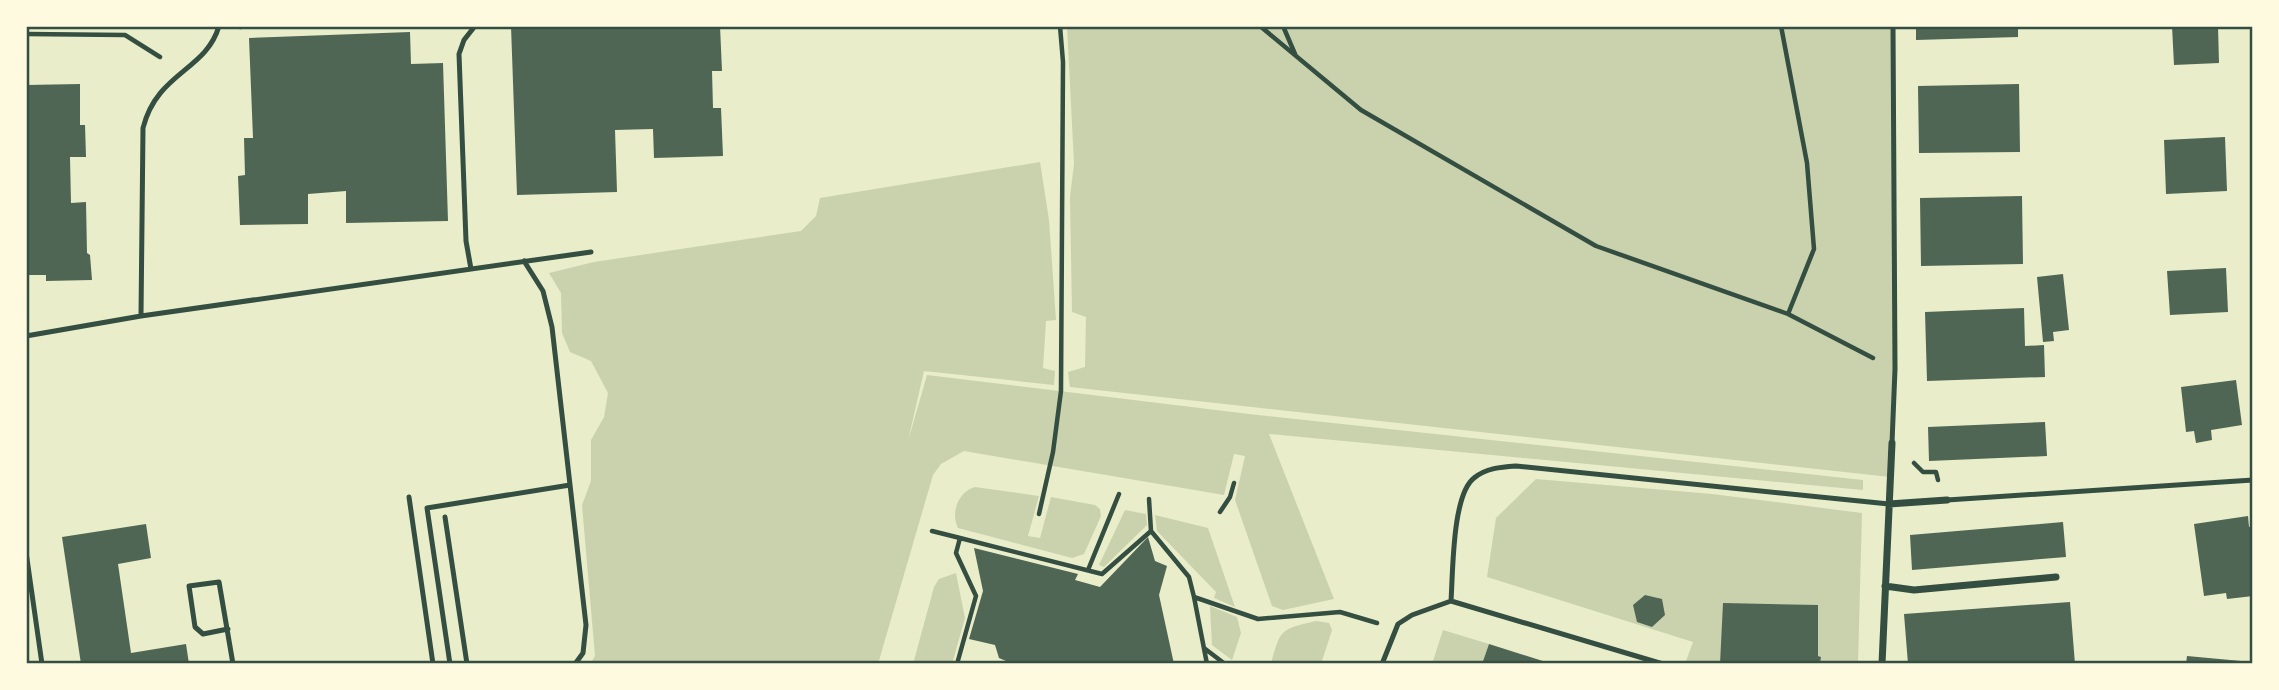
<svg xmlns="http://www.w3.org/2000/svg" width="2279" height="690" viewBox="0 0 2279 690" font-family="Mulish,sans-serif">
  <style>
    .green { fill: #cad2ad }
    .building { fill: #4f6655 }
    .lines { fill: none; stroke-linecap: round; stroke-linejoin: round }
    .path { stroke: #344e41; stroke-width: 4.5 }
    .service { stroke: #344e41; stroke-width: 5 }
    .minor { stroke: #344e41; stroke-width: 7 }
    .neatline { fill: none; stroke: #344e41; stroke-width: 2.5 }
  </style>
  <rect width="100%" height="100%" fill="#e9edc9"/>
  <path class="green" d="M1067,26H1893L1895,369L1890,477L1070,387L1068,372L1085,367L1086,317L1072,312L1070,197L1074,164Z
    M1040,162L1049,220L1056,320L1046,321L1043,368L1055,371L1054,385L924,371L908,441L927,375L1249,414L1863,480V490L1269,434L1334,599L1283,610L1272,606L1235,500L1245,456L1234,454L1224,495L964,451L941,464L933,475L878,664H590L595,656L582,505L591,481V440L604,417L608,393L591,361L570,352L562,333L561,293L549,273L594,262L801,231L816,216L820,198Z
    M1536,479L1712,494L1862,513L1858,664H1820L1821,657L1818,656V605L1720,664H1685L1693,642L1487,577L1496,518Z
    M975,487L1039,496L1028,536L1040,538L1051,497L1095,505L1100,509L1101,516L1084,554L1072,558L958,528C950,512 959,491 975,487Z
    M1125,510L1146,514L1147,525L1104,567L1099,565Z
    M1155,515L1208,528L1235,607L1214,598L1216,592L1157,531Z
    M956,573L965,618L952,664H913L934,587L939,579Z
    M1210,606L1237,617L1241,633L1232,660L1212,645Z
    M1316,621L1329,623L1332,630L1321,664H1271C1280,629 1281,629 1316,621Z
    M1443,630L1489,644L1482,664H1432Z"/>
  <path class="building" d="M511,26H720L722,71H712L713,108H721L723,156L654,158L653,129L615,130L617,192L517,195Z
    M1916,26H2018V37L1916,40Z
    M2172,26H2218L2219,63L2174,65Z
    M410,32L411,64L443,63L448,221L346,223V191L308,194V224L240,225L238,176L245,175L244,138H253L249,38Z
    M80,84V125H85L86,157H70L71,203L86,202L87,253L90,255L92,280L46,281V275H26V85Z
    M2019,84L2020,152L1919,153L1918,86Z
    M2225,137L2227,191L2166,194L2164,140Z
    M2022,196L2023,264L1921,266L1920,198Z
    M2226,268L2228,312L2170,315L2167,271Z
    M2063,274L2069,330L2053,332L2054,341L2043,342L2037,277Z
    M2024,308L2025,346L2044,345L2045,377L1927,381L1925,312Z
    M2236,380L2242,425L2211,430L2212,440L2196,443L2194,431L2186,432L2181,387Z
    M2045,422L2047,456L1929,461L1928,427Z
    M2248,516L2249,527L2253,526V596L2227,599L2226,593L2204,596L2194,524Z
    M2063,522L2066,557L1912,570L1910,535Z
    M146,524L151,558L118,564L131,653L186,644L189,664H81L62,537Z
    M1148,537L1155,561L1167,566L1159,595L1174,664H1013L999,658L995,645L969,639L983,591L974,548L1078,574L1075,580L1100,587Z
    M1645,595L1662,599L1665,615L1652,627L1637,622L1633,605Z
    M2070,602L2075,664H1908L1904,614Z
    M1723,603L1818,605V656L1821,657L1820,664H1720Z
    M1489,644L1549,663V664H1482Z
    M2187,656L2252,662V664H2186Z"/>
  <g class="lines">
    <path class="path" d="M266,26H286
      M1260,26L1361,110L1596,246L1788,314L1873,358
      M1283,26L1295,54
      M1781,26L1807,163L1814,249L1788,314
      M240,27L251,26
      M26,34L125,35L160,57
      M1914,463L1923,472H1936L1938,480
      M1149,499L1151,531
      M1220,512L1230,497L1234,483
      M1039,514L1053,452L1061,391L1063,62L1060,26
      M932,531L960,538L956,553L976,596L957,664
      M960,538L1102,574L1151,531L1189,577L1194,597
      M1088,570L1119,494
      M1204,648L1225,664
      M1207,664L1194,597L1258,619L1340,612L1377,623"/>
    <path class="service" d="M524,261L543,291L552,327L586,625L583,653L575,664
      M471,269L466,241L459,54L464,40L475,26
      M141,316L143,128C157,72 206,71 219,26
      M26,336L141,316L591,252
      M1892,443L1895,369L1893,26
      M409,497L433,664
      M1947,500L2253,480
      M445,517L467,664
      M26,552L42,664
      M1451,601C1453,573 1452,495 1474,478C1486,468 1501,467 1516,466L1889,504
      M228,629L203,634L195,627L189,586L219,582L233,664
      M450,664L427,508L570,485
      M1382,664L1398,624L1412,615L1451,601L1663,664"/>
    <path class="minor" d="M1889,504L1947,500
      M1885,586L1914,590L2056,577
      M1882,664L1892,443"/>
  </g>
  <rect width="2279" height="690" fill="none" stroke="#fefae0" stroke-width="56"/>
  <rect x="28" y="28" width="2223" height="634" class="neatline"/>
</svg>
